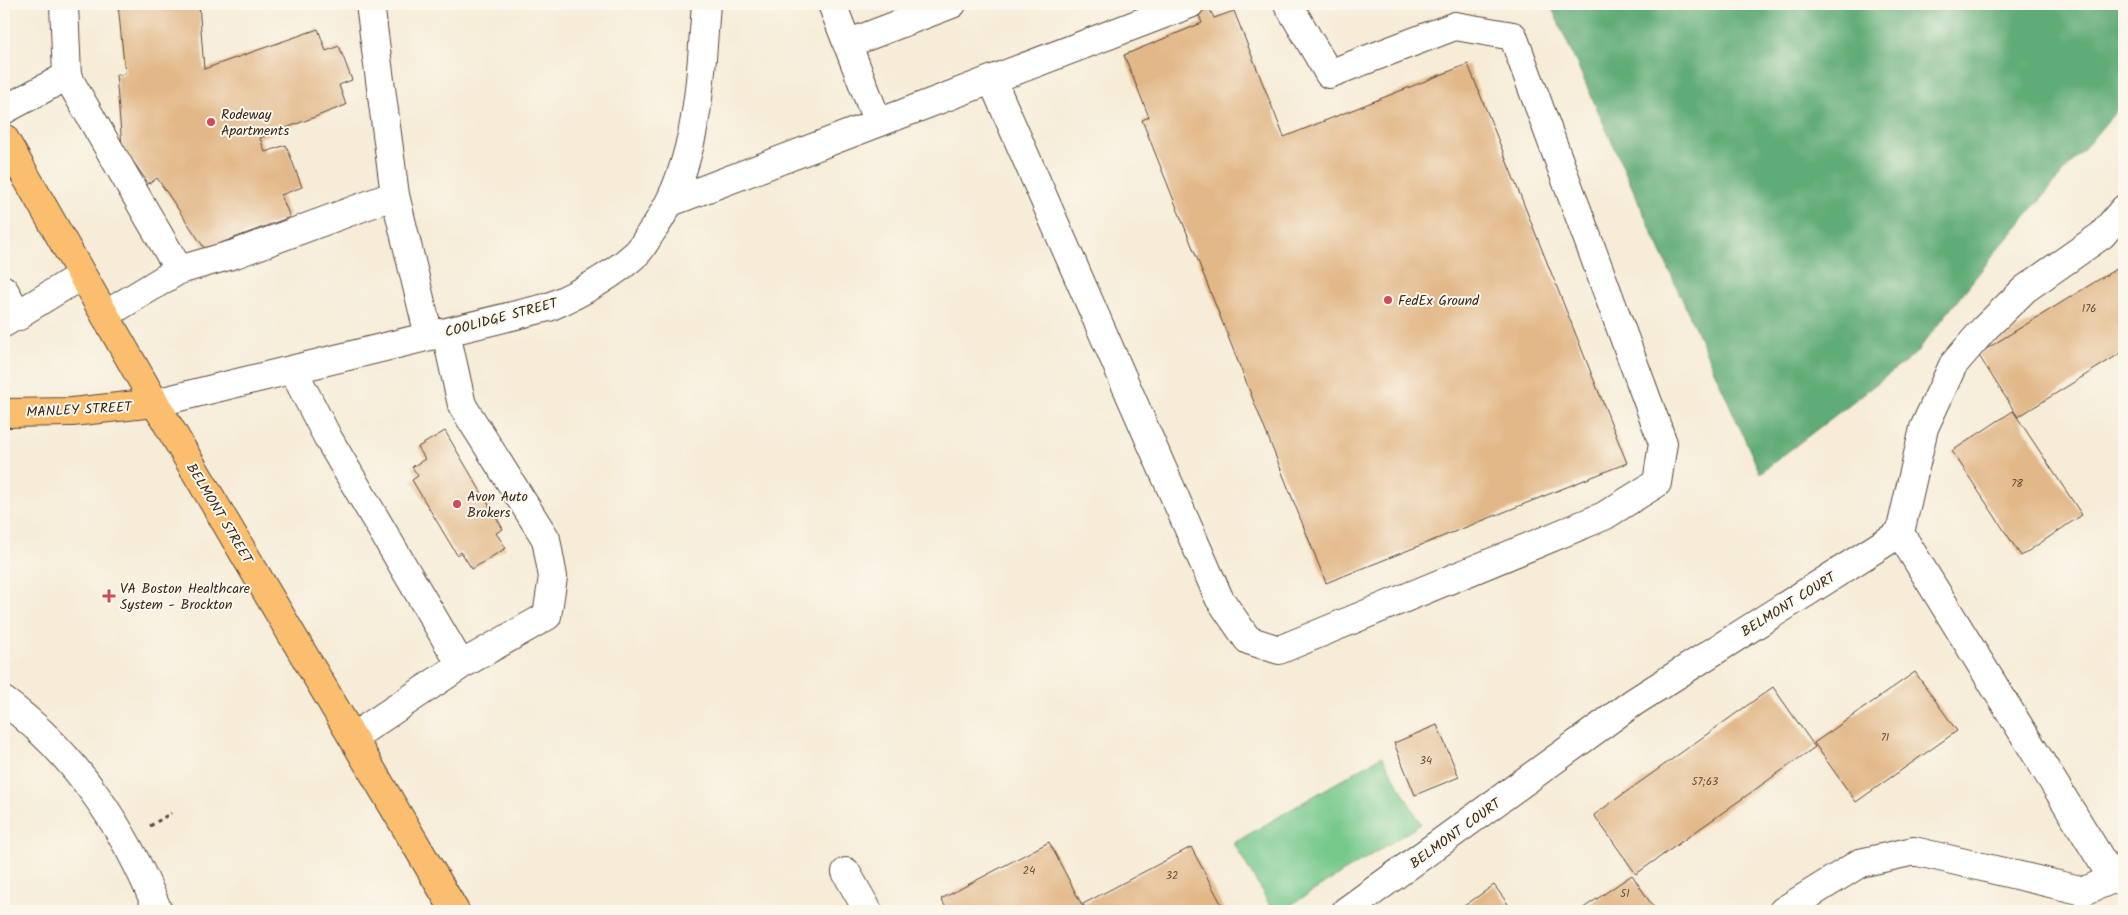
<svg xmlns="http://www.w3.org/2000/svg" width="2128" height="915" viewBox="0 0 2128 915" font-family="Kalam,sans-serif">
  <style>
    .green { fill: #75c88a; stroke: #587954 }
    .forest { fill: #60ac76; stroke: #4e6b4a }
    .building { fill: #e2b888 }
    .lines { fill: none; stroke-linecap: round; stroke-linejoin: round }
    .minor-casing { stroke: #57473a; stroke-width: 30 }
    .major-casing { stroke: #57473a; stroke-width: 30 }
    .path { stroke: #57473a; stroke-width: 3; stroke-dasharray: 4 4; stroke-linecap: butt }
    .minor { stroke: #fff; stroke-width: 28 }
    .major { stroke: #fabe6e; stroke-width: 28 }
    .poi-dot { fill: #d1495b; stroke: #fbf7ec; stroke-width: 2 }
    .labels { text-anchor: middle; stroke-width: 4; stroke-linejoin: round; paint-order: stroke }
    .number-label { font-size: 11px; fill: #654e38 }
    .poi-label { font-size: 14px; fill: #3b2a1e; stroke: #fbf7ec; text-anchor: start }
    .street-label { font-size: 14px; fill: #3b2a1e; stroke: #fbf7ec }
  </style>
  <rect width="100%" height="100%" fill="#fbf7ec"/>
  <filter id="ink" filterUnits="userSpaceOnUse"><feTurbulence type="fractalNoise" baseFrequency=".02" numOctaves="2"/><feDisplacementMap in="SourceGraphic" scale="10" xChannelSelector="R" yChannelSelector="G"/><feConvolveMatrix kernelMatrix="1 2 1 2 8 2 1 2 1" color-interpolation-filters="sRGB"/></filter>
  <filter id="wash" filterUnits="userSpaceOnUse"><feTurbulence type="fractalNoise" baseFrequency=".0096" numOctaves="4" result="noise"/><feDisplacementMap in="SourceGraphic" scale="20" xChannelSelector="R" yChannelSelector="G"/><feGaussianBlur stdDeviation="1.12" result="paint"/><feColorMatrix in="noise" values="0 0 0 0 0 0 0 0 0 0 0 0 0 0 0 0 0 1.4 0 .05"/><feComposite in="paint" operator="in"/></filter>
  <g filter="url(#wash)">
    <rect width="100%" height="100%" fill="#f6ecd7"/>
    <path class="green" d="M1382,756L1421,824L1281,911H1273L1234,843Z"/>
    <path class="forest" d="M1550,4H2124V102L1998,249L1915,354L1760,473Z"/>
    <g id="blocks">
      <path class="building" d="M118,4H199L204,69L318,29L326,51L339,46L352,80L339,85L346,105L260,138L265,152L286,145L302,187L281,195L290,217L205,249L157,178L149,184L122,146L116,75L125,74Z
        M1209,8L1214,18L1234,11L1284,137L1468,64L1627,463L1326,583L1142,120L1149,117L1124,55L1202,23L1198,13Z
        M2124,264V351L2018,417L1978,354Z
        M2013,411L2082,515L2021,556L1952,451Z
        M445,431L503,529L496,533L506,548L472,569L461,552L457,555L412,480L418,476L412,467L425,459L418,447Z
        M1915,672L1957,731L1856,802L1814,743Z
        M1773,687L1815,747L1636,874L1594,815Z
        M1437,725L1459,777L1415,795L1394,743Z
        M1049,842L1083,907L1075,911H948L941,899Z
        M1191,847L1225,911H1087L1083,904Z
        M1632,875L1656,911H1579Z
        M1494,885L1513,911H1457Z"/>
    </g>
  </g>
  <g filter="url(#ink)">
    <use href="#blocks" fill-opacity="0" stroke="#57473a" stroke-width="1"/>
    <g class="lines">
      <g class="minor-casing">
        <path id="minor" d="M64,4L67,76L179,270
          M847,44L952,4
          M992,80L1219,598L1248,640L1279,650L1604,516L1657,483L1663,443L1513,36L1455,26L1329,74L1288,4
          M4,110L67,76
          M878,123L1190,4
          M395,195L429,336
          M671,202L878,123L832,4
          M4,290L19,316
          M105,315L179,270L235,254L395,195L370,4
          M4,323L82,275
          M293,370L328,438L461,665
          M155,403L549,307C581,293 611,277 637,253C643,247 647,238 652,231C699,166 700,81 706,4
          M1900,533L1924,428L1953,365L1984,329L2025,289L2102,235L2124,209
          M1900,533L2113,879
          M4,701C75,753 126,830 158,911
          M353,737L461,665L547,616L553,577L546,539L462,405L446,333
          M846,872L868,911
          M1346,911L1634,702L1900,533
          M1783,911L1860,863L1914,851L2084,891L2113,879L2124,882"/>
      </g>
      <g class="major-casing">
        <path id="major" d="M4,138L155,403L455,911
          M4,413L72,412L155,403"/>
      </g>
      <path class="path" d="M150,826L171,813"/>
      <use href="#minor" class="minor"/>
      <use href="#major" class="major"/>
    </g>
  </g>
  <g class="poi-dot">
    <circle cx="211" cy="122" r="5"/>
    <circle cx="1388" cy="300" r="5"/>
    <circle cx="457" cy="504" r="5"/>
    <path d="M106.5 588.5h5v5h5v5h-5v5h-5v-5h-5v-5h5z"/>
  </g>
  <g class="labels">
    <g class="number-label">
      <text x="2089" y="312">176</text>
      <text x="2017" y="487">78</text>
      <text x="1885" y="741">71</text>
      <text x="1426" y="764">34</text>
      <text x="1705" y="785">57;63</text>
      <text x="1029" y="874">24</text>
      <text x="1172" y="879">32</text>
      <text x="1625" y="897">51</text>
    </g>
    <g class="poi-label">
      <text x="221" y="119">Rodeway<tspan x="221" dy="16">Apartments</tspan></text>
      <text x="1398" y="305">FedEx Ground</text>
      <text x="467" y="501">Avon Auto<tspan x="467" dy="16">Brokers</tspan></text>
      <text x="120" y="593">VA Boston Healthcare<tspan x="120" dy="16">System - Brockton</tspan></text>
    </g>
    <g class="street-label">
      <text transform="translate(501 317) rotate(-15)" y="5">COOLIDGE STREET</text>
      <text transform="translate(79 409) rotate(-3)" y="5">MANLEY STREET</text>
      <text transform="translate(220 513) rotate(59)" y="5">BELMONT STREET</text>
      <text transform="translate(1788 604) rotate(-32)" y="5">BELMONT COURT</text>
      <text transform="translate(1455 833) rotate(-36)" y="5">BELMONT COURT</text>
    </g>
  </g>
  <rect width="2128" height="915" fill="none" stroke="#fbf7ec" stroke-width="20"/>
</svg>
